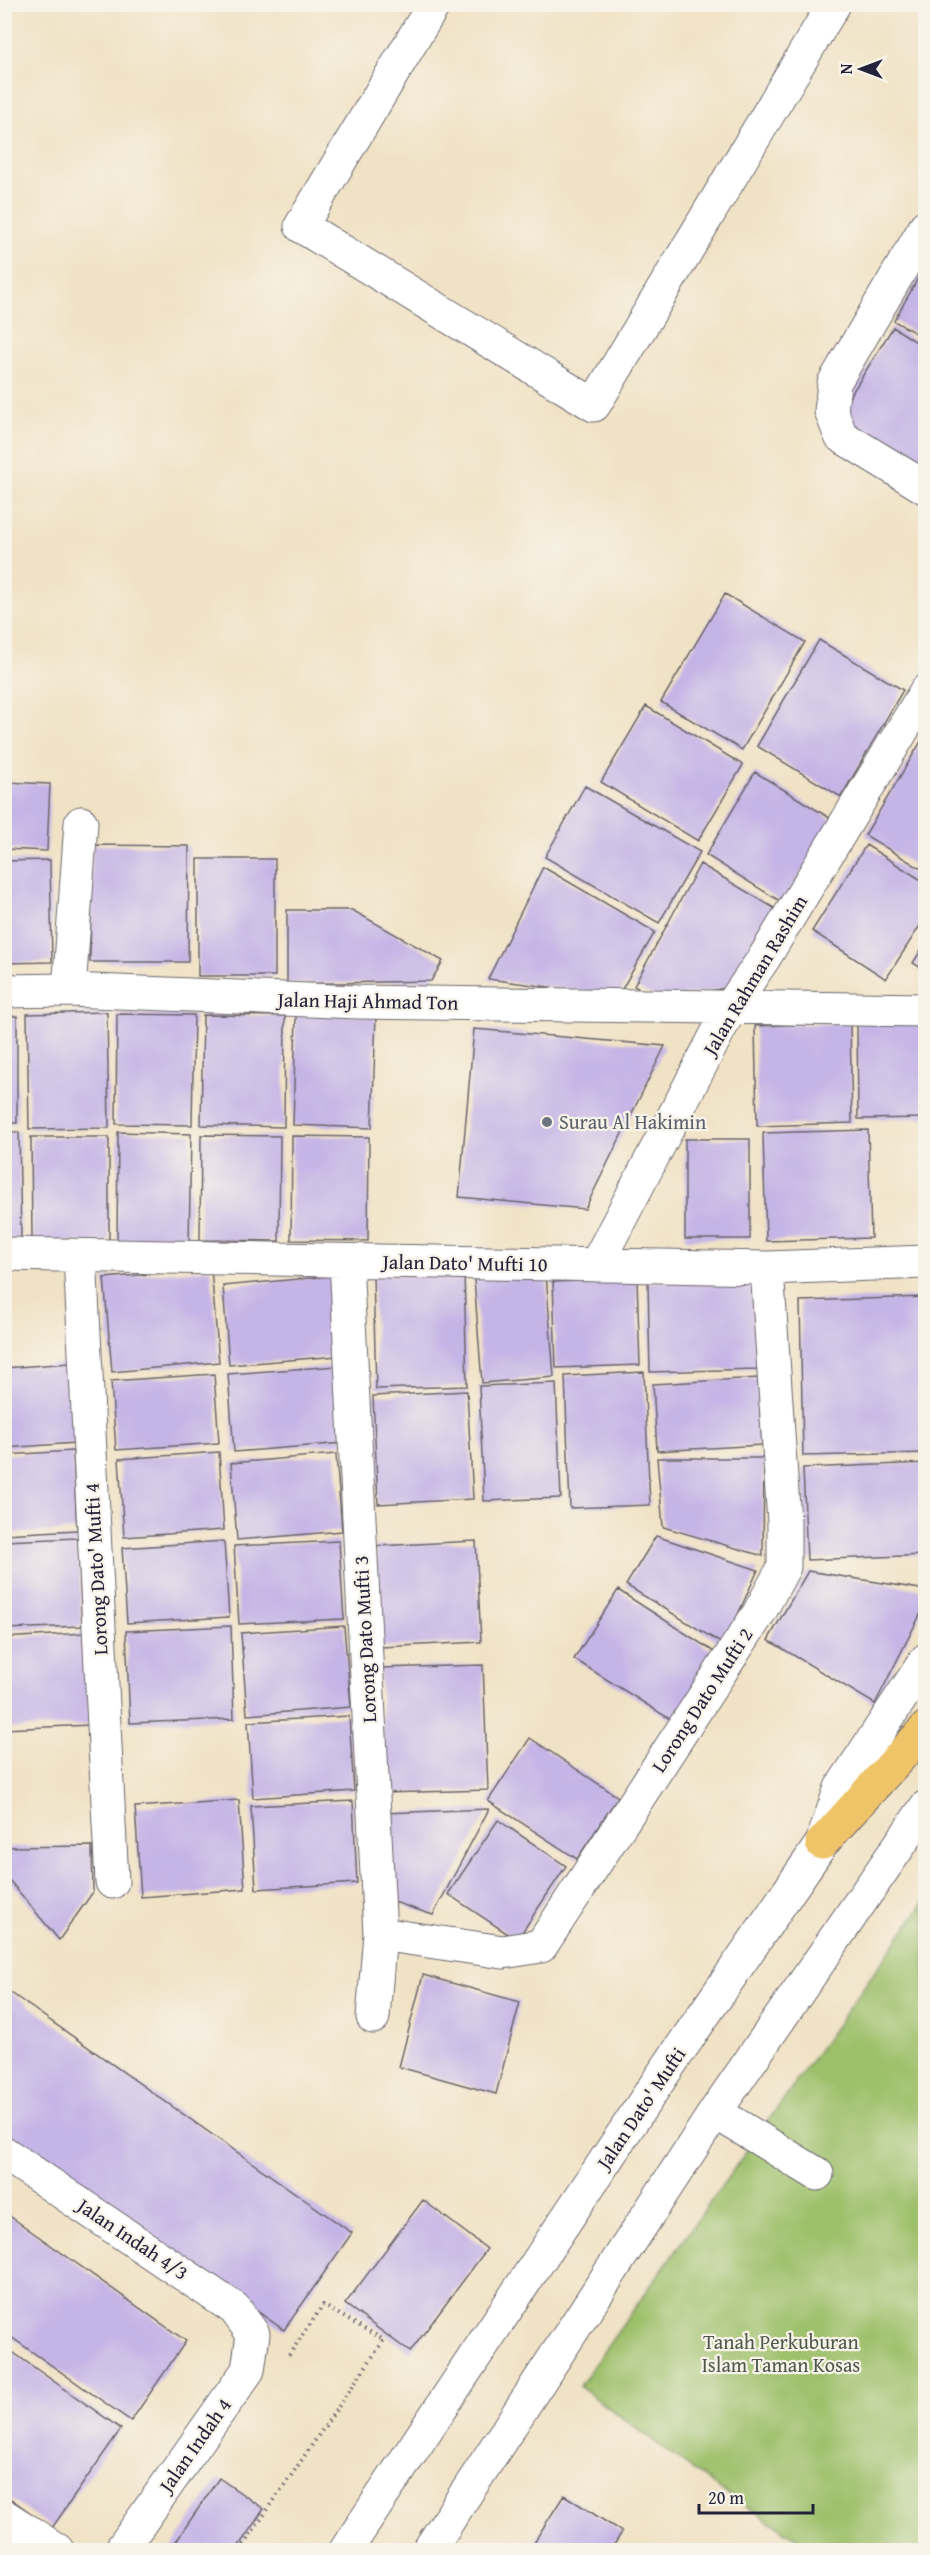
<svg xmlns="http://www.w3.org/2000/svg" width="930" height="2555" viewBox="0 0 930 2555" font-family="'Gentium Book Plus',serif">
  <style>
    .green { fill: #9dc06a; stroke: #607152; stroke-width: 1.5 }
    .building { fill: #c5b4e6 }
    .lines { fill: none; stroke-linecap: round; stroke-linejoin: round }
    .minor-casing { stroke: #6a656b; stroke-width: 35 }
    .highway-casing { stroke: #6a656b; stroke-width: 35 }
    .path { stroke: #6a656b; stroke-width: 4; stroke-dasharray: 1.5 4.5; stroke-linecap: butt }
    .minor { stroke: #fff; stroke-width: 33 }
    .highway { stroke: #efc469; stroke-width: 33 }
    .worship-dot { fill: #6b7280; stroke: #f7f3e8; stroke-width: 2 }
    .labels { text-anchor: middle; stroke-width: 4.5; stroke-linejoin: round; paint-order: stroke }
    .street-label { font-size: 20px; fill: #22223b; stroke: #f7f3e8 }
    .worship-label { font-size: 20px; fill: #5b616d; stroke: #f7f3e8; text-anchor: start }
    .park-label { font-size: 20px; fill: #4d594b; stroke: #f7f3e8 }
  </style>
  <rect width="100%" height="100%" fill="#f7f3e8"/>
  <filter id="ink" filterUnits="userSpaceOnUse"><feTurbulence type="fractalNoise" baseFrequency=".0167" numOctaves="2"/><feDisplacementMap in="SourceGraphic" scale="12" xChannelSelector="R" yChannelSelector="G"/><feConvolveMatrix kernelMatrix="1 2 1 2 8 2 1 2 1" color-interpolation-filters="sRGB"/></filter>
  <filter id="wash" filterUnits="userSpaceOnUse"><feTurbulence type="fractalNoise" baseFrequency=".008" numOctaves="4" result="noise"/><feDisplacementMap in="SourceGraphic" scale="24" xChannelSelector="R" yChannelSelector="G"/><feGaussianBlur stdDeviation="1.35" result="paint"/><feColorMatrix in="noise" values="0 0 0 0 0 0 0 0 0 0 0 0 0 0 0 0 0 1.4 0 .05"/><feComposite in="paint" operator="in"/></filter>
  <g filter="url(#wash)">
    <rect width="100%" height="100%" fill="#f0e2c5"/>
    <path class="green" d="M925,1901V2550H817L726,2494L579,2386Z"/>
    <g id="blocks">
      <path class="building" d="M926,264V339L894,321Z
        M893,327L926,348V454L917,468L837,417Z
        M725,594L805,642L742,750L661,702Z
        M819,640L903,690L841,797L757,746Z
        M646,706L743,765L698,841L601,782Z
        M926,733V872L865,835Z
        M755,772L833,820L783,903L706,855Z
        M4,782L50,784L47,851L4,849Z
        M585,786L700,852L659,923L545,857Z
        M92,845L189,846L188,962H90Z
        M866,845L926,883V916L886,979L812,931Z
        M198,859H275V976H198Z
        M50,860L52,962L4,963V861Z
        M700,864L779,911L731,987L660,1000L634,986Z
        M543,867L655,932L618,996L488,979Z
        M287,910H352L443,961L431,981L287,984Z
        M926,942V971L913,963Z
        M107,1012L109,1128L29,1129L27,1014Z
        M117,1014L194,1015L192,1125L116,1124Z
        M296,1014L376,1016L372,1128L293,1125Z
        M203,1015L285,1016L284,1127L201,1125Z
        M4,1016H17V1123H4Z
        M926,1019V1118L858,1119L857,1020Z
        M850,1023L852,1123L757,1126L755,1026Z
        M474,1029L665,1046L585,1209L459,1197Z
        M868,1130L871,1238L766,1241L763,1133Z
        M4,1132H19L21,1239H4Z
        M118,1132L191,1134L189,1244L117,1243Z
        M201,1135L280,1136L279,1241L200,1240Z
        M292,1136L369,1137L368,1241L291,1240Z
        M31,1137H109V1242H32Z
        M685,1139H750V1239H685Z
        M211,1269L219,1362L112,1372L104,1278Z
        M464,1272L467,1386L376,1389L373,1275Z
        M546,1274L554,1377L482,1383L474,1279Z
        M331,1276L338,1356L229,1365L223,1286Z
        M637,1279L640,1365L556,1368L553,1282Z
        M755,1279L757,1369L650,1372L648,1282Z
        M926,1297V1453L803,1456L800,1301Z
        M70,1363L76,1443L4,1448V1368Z
        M338,1366L344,1443L234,1452L228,1374Z
        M644,1372L650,1505L570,1508L565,1376Z
        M214,1374L219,1443L116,1450L111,1381Z
        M758,1378L762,1445L657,1451L653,1384Z
        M556,1383L561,1498L484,1501L479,1386Z
        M467,1391L473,1499L378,1504L373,1396Z
        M73,1451L77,1530L4,1534V1455Z
        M219,1452L224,1530L124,1537L119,1459Z
        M336,1454L342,1531L237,1540L231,1463Z
        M657,1458H764L763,1556L663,1527Z
        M926,1463V1555L807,1560L803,1468Z
        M656,1536L758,1570L724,1645L626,1585Z
        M78,1538L82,1626L4,1629V1541Z
        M224,1541L229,1617L127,1623L122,1548Z
        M339,1541L344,1619L239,1624L234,1546Z
        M476,1541L481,1642L381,1647L376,1546Z
        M808,1571L926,1590V1603L875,1704L768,1640Z
        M618,1590L719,1655L676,1723L574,1659Z
        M231,1626L234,1719L130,1723L126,1631Z
        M344,1626L351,1707L247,1715L241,1633Z
        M85,1633L90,1725L4,1729V1638Z
        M483,1665L488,1790L384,1793L380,1668Z
        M349,1716L354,1791L253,1798L248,1722Z
        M530,1738L618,1797L577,1859L488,1801Z
        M239,1800L245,1889L141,1897L135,1807Z
        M353,1801L357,1883L256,1889L251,1806Z
        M489,1809L433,1915L388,1900L384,1813Z
        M498,1820L566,1866L517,1940L448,1894Z
        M92,1846L93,1892L59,1940L4,1874V1847Z
        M423,1975L520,2002L496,2094L399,2067Z
        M4,1988L352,2233L284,2330L4,2133Z
        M423,2200L487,2249L410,2352L345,2304Z
        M4,2212L186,2341L131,2421L4,2332Z
        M4,2346L121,2429L52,2528L4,2494Z
        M219,2478L264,2509L236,2550H170Z
        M564,2495L622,2532L611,2550H529Z"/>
    </g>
  </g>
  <g filter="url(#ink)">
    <use href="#blocks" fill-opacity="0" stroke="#6a656b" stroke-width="1.5"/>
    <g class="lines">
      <g class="minor-casing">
        <path id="minor" d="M434,4L301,226L594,405L834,4
          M926,226L834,383L831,411L841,436L926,488
          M69,990L81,823
          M4,991L69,990L357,1002L926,1010
          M4,1254L767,1268L926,1262
          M80,1256L112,1882
          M346,1261L380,1934L373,2017
          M596,1265L732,1005L764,958L926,691
          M380,1934L503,1952L541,1946L759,1613L784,1567V1522L767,1268
          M715,2112L817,2174
          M4,2153L235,2309L253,2334L248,2370L121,2550
          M4,2516L57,2550
          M346,2550L661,2077L822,1843L841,1788L926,1660
          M429,2550L715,2112L926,1807"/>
      </g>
      <g class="highway-casing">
        <path id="highway" d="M822,1843L926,1728"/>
      </g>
      <path class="path" d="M240,2550L384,2340L323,2305L287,2358"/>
      <use href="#minor" class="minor"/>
      <use href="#highway" class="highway"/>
    </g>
  </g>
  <circle class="worship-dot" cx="547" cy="1122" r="6"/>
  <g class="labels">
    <g class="street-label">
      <text transform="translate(755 975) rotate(-59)" y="7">Jalan Rahman Rashim</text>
      <text transform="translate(368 1001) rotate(1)" y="7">Jalan Haji Ahmad Ton</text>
      <text transform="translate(465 1263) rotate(1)" y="7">Jalan Dato' Mufti 10</text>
      <text transform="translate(96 1569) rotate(-93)" y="7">Lorong Dato' Mufti 4</text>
      <text transform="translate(365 1639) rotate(-93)" y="7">Lorong Dato Mufti 3</text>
      <text transform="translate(702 1700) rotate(-57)" y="7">Lorong Dato Mufti 2</text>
      <text transform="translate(641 2108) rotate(-56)" y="7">Jalan Dato' Mufti</text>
      <text transform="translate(133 2239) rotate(34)" y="7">Jalan Indah 4/3</text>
      <text transform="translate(195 2445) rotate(-55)" y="7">Jalan Indah 4</text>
    </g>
    <g class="worship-label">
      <text x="559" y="1129">Surau Al Hakimin</text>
    </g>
    <g class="park-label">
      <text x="781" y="2349">Tanah Perkuburan<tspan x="781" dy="23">Islam Taman Kosas</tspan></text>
    </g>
  </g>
  <rect width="930" height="2555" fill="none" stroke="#f7f3e8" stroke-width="24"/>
  <g transform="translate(861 69) rotate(270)" stroke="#f7f3e8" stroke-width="4.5" paint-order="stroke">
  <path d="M0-4.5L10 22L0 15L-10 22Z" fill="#22223b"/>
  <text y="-9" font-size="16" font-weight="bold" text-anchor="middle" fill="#22223b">N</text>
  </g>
  <path d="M699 2504v9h114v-9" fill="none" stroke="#22223b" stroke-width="3"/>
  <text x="708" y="2504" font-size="18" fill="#22223b" stroke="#f7f3e8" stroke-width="4.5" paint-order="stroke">20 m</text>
</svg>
